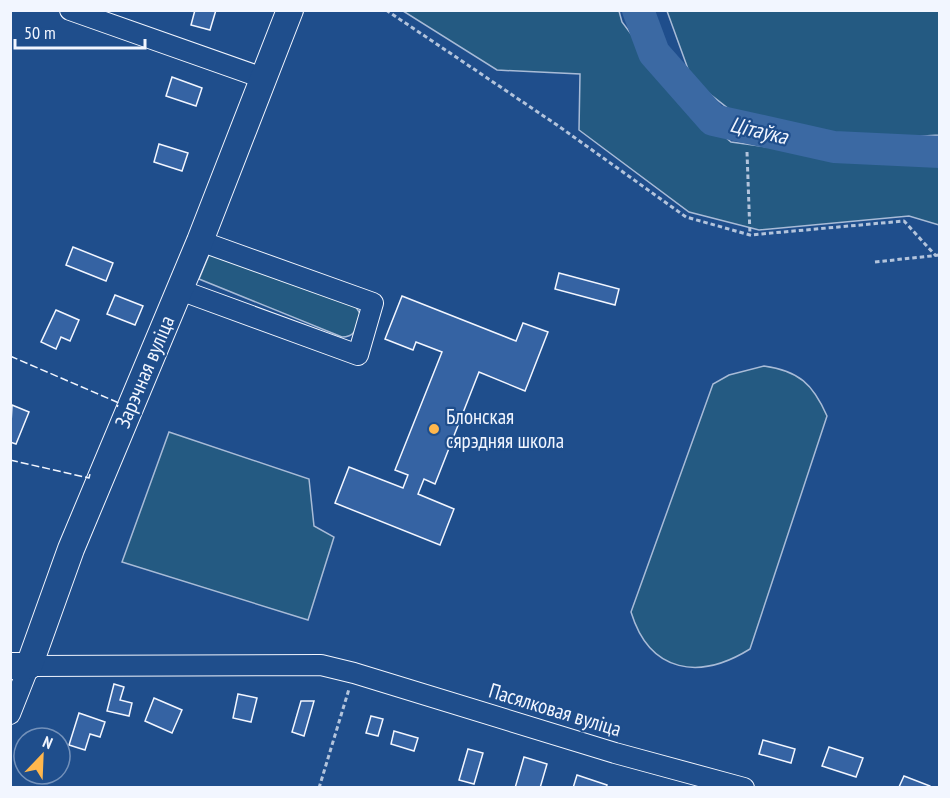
<svg xmlns="http://www.w3.org/2000/svg" width="950" height="798" viewBox="0 0 950 798" font-family="'PT Sans Narrow',sans-serif">
  <style>
    .green { fill: #245a82; stroke: #a8bbd7; stroke-width: 1.5 }
    .lines { fill: none; stroke-linecap: round; stroke-linejoin: round }
    .river { stroke: #3b69a3; stroke-width: 32 }
    .building { fill: #3563a3; stroke: #f2f6ff; stroke-width: 1.5 }
    .minor-casing { stroke: #f2f6ff; stroke-width: 22 }
    .major-casing { stroke: #f2f6ff; stroke-width: 28 }
    .path { stroke: #b3c4dc; stroke-width: 3; stroke-dasharray: 4.5 3; stroke-linecap: butt }
    .minor { stroke: #1f4e8c; stroke-width: 20 }
    .major { stroke: #1f4e8c; stroke-width: 26 }
    .fence { stroke: #f2f6ff; stroke-width: 1.5; stroke-dasharray: 8 3; stroke-linecap: butt }
    .poi-dot { fill: #ffb74d; stroke: #1f4e8c; stroke-width: 2 }
    .labels { text-anchor: middle; stroke-width: 4.5; stroke-linejoin: round; paint-order: stroke }
    .street-label { font-size: 21px; fill: #f2f6ff; stroke: #1f4e8c }
    .poi-label { font-size: 21px; fill: #f2f6ff; stroke: #1f4e8c; text-anchor: start }
    .water-label { font-size: 22px; font-style: italic; fill: #f2f6ff; stroke: #1f4e8c }
  </style>
  <rect width="100%" height="100%" fill="#1f4e8c"/>
  <path class="green" d="M403,11H619L622,22L676,94L731,142L836,156L939,166V225L909,216L759,230L689,212L579,130L580,74L497,70Z
    M667,11H939V135L877,139L834,136L786,129L729,109L692,80Z
    M211,250L354,304L361,315C357,327 356,337 342,337L199,279Z
    M764,366C799,371 813,384 827,416L750,649C700,680 650,674 631,612L713,384L729,375Z
    M169,432L309,479L314,526L334,537L308,620L122,562Z"/>
  <g class="lines">
    <path class="river" d="M638,10L654,53L713,120L834,147L940,152"/>
  </g>
  <path class="building" d="M195,10H216L210,30L191,25Z
    M172,77L202,88L196,106L166,96Z
    M159,144L188,153L182,171L154,162Z
    M73,247L113,263L106,281L66,265Z
    M559,273L619,289L615,305L555,289Z
    M115,295L143,306L135,325L107,314Z
    M402,296L516,341L523,323L548,332L525,391L479,372L435,484L424,479L418,494L454,509L440,545L335,503L349,467L403,488L408,475L395,470L442,352L416,342L413,350L385,339Z
    M56,310L79,320L70,341L61,337L56,349L41,342Z
    M12,405L29,412L16,444L10,442Z
    M114,684L124,687L120,700L132,703L129,716L107,711Z
    M238,694L257,698L251,722L233,718Z
    M154,698L182,710L172,733L145,721Z
    M301,701H314L304,736L292,732Z
    M79,713L105,722L100,737L90,734L85,750L69,745Z
    M371,716L383,719L378,736L366,733Z
    M394,731L418,738L414,751L391,744Z
    M763,740L795,749L791,763L759,754Z
    M829,747L863,758L856,777L822,766Z
    M468,749L483,753L474,784L459,780Z
    M524,757L547,764L540,788H515Z
    M577,775L607,785L606,788H573Z
    M904,776L930,786V788L899,787Z"/>
  <g class="lines">
    <g class="minor-casing">
      <path id="minor" d="M70,10L263,78
        M180,290L358,355L373,303L200,241
        M10,714L29,666L321,665L354,673L615,753L744,788"/>
    </g>
    <g class="major-casing">
      <path id="major" d="M10,666H29L71,549L200,241L290,10"/>
    </g>
    <path class="path" d="M386,10L557,125L686,217L750,235L904,221L936,256
      M747,152L750,235
      M875,262L940,255
      M319,788L349,689"/>
    <use href="#minor" class="minor"/>
    <use href="#major" class="major"/>
    <path class="fence" d="M10,356L119,403L117,407
      M10,460L89,478L90,474"/>
  </g>
  <circle class="poi-dot" cx="434" cy="429" r="6"/>
  <g class="labels">
    <g class="street-label">
      <text transform="translate(145 372) rotate(-67)" y="7">Зарэчная вуліца</text>
      <text transform="translate(555 710) rotate(17)" y="7">Пасялковая вуліца</text>
    </g>
    <g class="poi-label">
      <text x="446" y="424">Блонская<tspan x="446" dy="24">сярэдняя школа</tspan></text>
    </g>
    <g class="water-label">
      <text transform="translate(759 130) rotate(13)" y="8">Цітаўка</text>
    </g>
  </g>
  <rect width="950" height="798" fill="none" stroke="#f2f6ff" stroke-width="24"/>
  <g transform="translate(42 756) rotate(23)"><circle r="28" fill="#1f4e8c" stroke="#7391ba" stroke-width="1.5"/>
  <path d="M0-4.5L10 22L0 15L-10 22Z" fill="#ffb74d"/>
  <text y="-9" font-size="16" font-weight="bold" text-anchor="middle" fill="#f2f6ff">N</text>
  </g>
  <path d="M15 39v9h130v-9" fill="none" stroke="#f2f6ff" stroke-width="3"/>
  <text x="24" y="39" font-size="18" fill="#f2f6ff" stroke="#1f4e8c" stroke-width="4.5" paint-order="stroke">50 m</text>
</svg>
